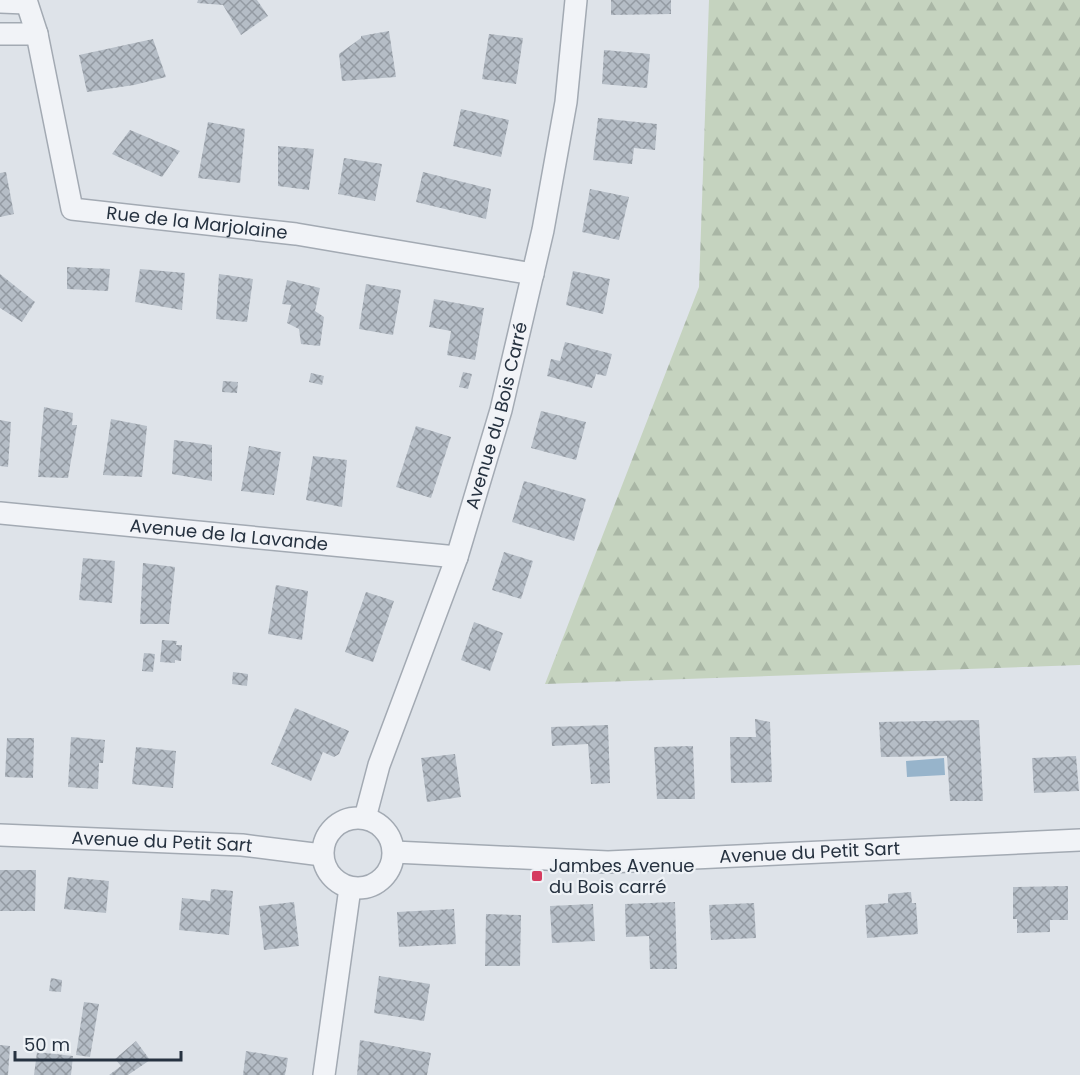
<svg xmlns="http://www.w3.org/2000/svg" width="1080" height="1075" viewBox="0 0 1080 1075" font-family="Poppins,sans-serif">
  <style>
    .forest { fill: url(#forest-firs) }
    .water { fill: #97b4cb }
    .building { fill: url(#building-cross-hatch) }
    .lines { fill: none; stroke-linecap: round; stroke-linejoin: round }
    .street-casing { stroke: #a3aab3; stroke-width: 24 }
    .street { stroke: #f1f3f7; stroke-width: 21 }
    .poi-dot { fill: #d53b5f; stroke: #eef2f6; stroke-width: 2 }
    .labels { text-anchor: middle; stroke-width: 4.5; stroke-linejoin: round; paint-order: stroke }
    .street-label { font-size: 18px; fill: #263240; stroke: #eef2f6 }
    .poi-label { font-size: 18px; fill: #263240; stroke: #eef2f6; text-anchor: start }
  </style>
  <defs>
    <pattern id="forest-firs" width="22" height="20" patternUnits="userSpaceOnUse" patternTransform="scale(1.5)"><rect width="22" height="20" fill="#c5d3bf"/><path d="M5 1l3.5 6h-7zM16 11l3.5 6h-7z" fill="#a9b6a5"/></pattern>
    <pattern id="building-cross-hatch" width="8" height="8" patternUnits="userSpaceOnUse" patternTransform="scale(1.5)"><rect width="8" height="8" fill="#b5bdc6"/><path d="M0 0l8 8M0 8l8-8" fill="none" stroke="#939aa2"/></pattern>
  </defs>
  <rect width="100%" height="100%" fill="#dee3e9"/>
  <path class="forest" d="M709,0H1080V665L545,684L699,287Z"/>
  <path class="water" d="M944,758L945,775L907,777L906,761Z"/>
  <path class="building" d="M198,0H257L268,16L241,35L223,5L197,3Z
    M611,0H671V14L611,15Z
    M389,31L396,77L342,81L339,54L361,38V36Z
    M489,34L523,38L516,84L482,79Z
    M153,39L166,77L134,85L87,92L79,55Z
    M604,50L650,54L647,88L602,84Z
    M461,109L509,120L501,157L453,146Z
    M598,118L657,124L655,150L634,148L632,164L593,160Z
    M208,122L245,129L240,183L198,178Z
    M130,130L180,151L162,177L112,154Z
    M278,146L314,149L309,190L278,186Z
    M344,158L382,164L375,201L338,194Z
    M6,172L14,214L0,217V173Z
    M423,172L491,189L486,219L416,202Z
    M590,189L629,197L619,240L582,232Z
    M67,267L110,269L108,291L67,289Z
    M140,269L185,273L182,310L135,302Z
    M573,271L610,279L603,314L566,305Z
    M0,274L35,302L22,322L0,308Z
    M219,274L253,279L247,322L216,319Z
    M287,280L320,288L315,311L324,317L320,346L301,344L299,329L287,323L291,305L282,304Z
    M366,284L401,290L393,335L359,329Z
    M434,299L484,308L475,360L447,355L451,331L429,327Z
    M565,342L612,354L606,376L596,374L592,388L547,376L551,359L560,361Z
    M463,372L472,374L468,389L459,387Z
    M311,373L324,376L322,385L309,382Z
    M223,381L238,382L237,393L222,392Z
    M44,407L73,413L72,425H77L68,478L38,477Z
    M541,411L586,422L576,460L531,448Z
    M111,419L147,426L142,477L103,475Z
    M0,420L11,422L8,467L0,466Z
    M416,426L451,437L431,498L396,487Z
    M174,440L212,445V481L172,474Z
    M249,446L281,452L274,495L241,491Z
    M313,456L347,460L342,507L306,500Z
    M524,481L586,499L574,541L512,522Z
    M504,552L533,561L521,599L492,590Z
    M83,558L115,561L112,603L79,600Z
    M143,563L175,567L169,624H140Z
    M276,585L308,591L302,640L268,634Z
    M366,592L394,601L373,662L345,652Z
    M474,622L503,633L490,671L461,660Z
    M162,640L177,641L176,645H182L181,661L175,660V663L160,662Z
    M144,653L155,654L153,672L142,671Z
    M233,672L248,674L247,686L232,684Z
    M295,708L349,731L339,754L334,757L323,752L311,781L271,764Z
    M755,719L770,722L772,782L731,783L730,737H756Z
    M979,720L983,801H950L947,756L881,757L879,722Z
    M608,725L610,783L591,784L588,744L552,746L551,727Z
    M71,737L105,740L103,763H99L98,789L68,787Z
    M7,738H34L33,778L5,777Z
    M693,746L695,799H657L654,747Z
    M136,747L176,751L173,788L132,784Z
    M455,754L461,797L427,802L421,758Z
    M1076,756L1079,791L1034,793L1032,758Z
    M0,870H36L35,911H0Z
    M68,877L109,881L106,913L64,909Z
    M1068,886V920H1050V932L1017,933V919H1013V887Z
    M211,889L233,891L229,935L179,930L182,898L210,901Z
    M911,892L912,903H916L918,934L867,938L865,905L888,903V894Z
    M294,902L299,946L264,950L259,906Z
    M675,902L677,969H650L649,936L626,937L625,904Z
    M754,903L756,938L711,940L709,905Z
    M593,904L595,941L552,943L550,906Z
    M454,909L456,944L399,947L397,912Z
    M486,914L521,915L520,966H485Z
    M379,976L430,984L424,1021L374,1013Z
    M51,978L62,980L61,992L49,991Z
    M84,1002L99,1004L90,1057L76,1055Z
    M360,1040L431,1053L427,1075H357Z
    M136,1041L150,1060L128,1075H109L121,1066L115,1059Z
    M0,1045L10,1046L8,1075H0Z
    M246,1051L288,1058L285,1075H243Z
    M37,1052L73,1056L71,1075H34Z"/>
  <g class="lines">
    <g class="street-casing">
      <g id="street">
        <path id="s1" d="M26,0L37,34L72,209L296,234L533,274"/>
        <path d="M0,2L26,3"/>
        <path d="M0,34H37"/>
        <path id="s2" d="M0,513L457,557"/>
        <circle cx="358" cy="853" r="35"/>
        <path id="s3" d="M365,818L379,765L457,557L501,410L543,230L566,102L576,0"/>
        <path id="s4" d="M0,835L242,845L322,855"/>
        <path id="s5" d="M394,852L608,862L1080,840"/>
        <path d="M324,1075L350,888"/>
      </g>
    </g>
    <use href="#street" class="street"/>
  </g>
  <rect class="poi-dot" x="531" y="870" width="12" height="12" rx="3"/>
  <g class="labels">
    <g class="street-label">
      <text dy="6" stroke="none"><textPath href="#s1" startOffset="340">Rue de la Marjolaine</textPath></text>
      <text dy="6" stroke="none"><textPath href="#s3" startOffset="424">Avenue du Bois Carré</textPath></text>
      <text dy="6" stroke="none"><textPath href="#s2" startOffset="230">Avenue de la Lavande</textPath></text>
      <text dy="6" stroke="none"><textPath href="#s4" startOffset="162">Avenue du Petit Sart</textPath></text>
      <text dy="6" stroke="none"><textPath href="#s5" startOffset="416">Avenue du Petit Sart</textPath></text>
    </g>
    <g class="poi-label">
      <text x="549" y="872">Jambes Avenue<tspan x="549" dy="21">du Bois carré</tspan></text>
    </g>
  </g>
  <path d="M15 1051v9h166v-9" fill="none" stroke="#263240" stroke-width="3"/>
  <text x="24" y="1051" font-size="18" fill="#263240" stroke="#eef2f6" stroke-width="4.5" paint-order="stroke">50 m</text>
</svg>
